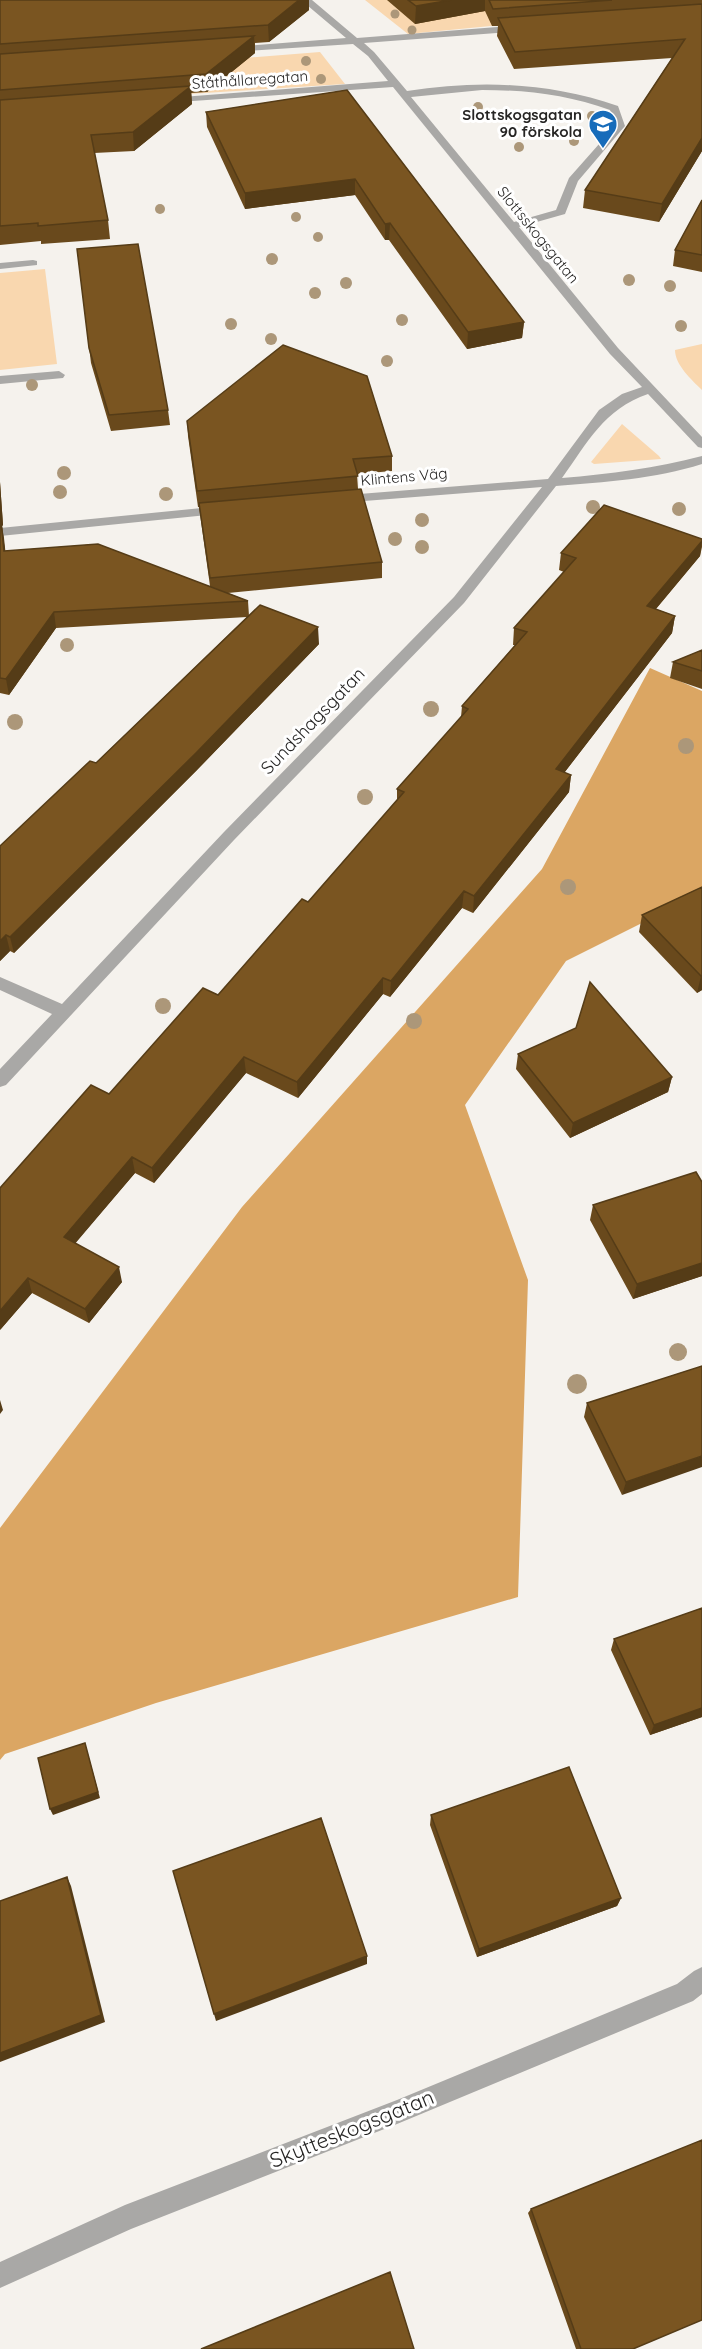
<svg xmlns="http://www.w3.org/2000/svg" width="702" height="2349" viewBox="0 0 702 2349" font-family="Quicksand,sans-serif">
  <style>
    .green { fill: #f9d7af }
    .forest { fill: #dba663 }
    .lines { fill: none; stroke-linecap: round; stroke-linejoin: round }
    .minor { fill: #a9a8a6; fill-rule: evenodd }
    .tree { fill: #ac9779 }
    .wall { fill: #69491c }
    .shaded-wall { fill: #553c17 }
    .building { fill: #7a5521; stroke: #553c17; stroke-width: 1.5 }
    .labels { text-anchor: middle; stroke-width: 6; stroke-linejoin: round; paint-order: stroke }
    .far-street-label { font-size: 15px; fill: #262524; stroke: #fff }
    .far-poi-label { font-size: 15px; font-weight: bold; fill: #262524; stroke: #fff; text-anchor: end }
    .street-label { font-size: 18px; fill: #262524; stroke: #fff }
    .near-street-label { font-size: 21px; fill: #262524; stroke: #fff }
  </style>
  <rect width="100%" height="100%" fill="#f5f2ed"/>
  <path class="green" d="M365,0H702V14L501,25L408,34Z
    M320,52L345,84L46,103L156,65Z
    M45,269L57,364L0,370V273Z
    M702,344V390C692,380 675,365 675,350Z
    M622,424L659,456L661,459L594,464L591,462Z"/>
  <path class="forest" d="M650,668L702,691V893L566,961L465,1105L528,1280L518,1597L156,1703L5,1754L0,1760V1528L242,1207L542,869Z"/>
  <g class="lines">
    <path class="minor" d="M301,0H312L357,38L522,25L527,28L522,31L364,43L374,52L407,91C479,80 548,82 618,106L625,126L578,181L565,214L519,227L618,348L702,437V448L698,447L648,394C604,409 588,442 562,478C610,474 656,468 702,456V464C655,479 604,482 556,486L464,603L234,840L6,1085L0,1087V1069L52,1014L0,990V977L62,1004L224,832L454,597L542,487L339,503L334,502L332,499L334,496L548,479L599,410L622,394L642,387L610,354L393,87L165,103V99L169,98L388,81L368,56L353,44L229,52L227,50L232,47L346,38ZM482,90C527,90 568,95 610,110L615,126L569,178L556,210L514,222L411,97Z
      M33,260L37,261V265L0,269V263Z
      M59,371L65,375L63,378L0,384V376Z
      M222,506L227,507L229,510L227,513L0,536V528Z
      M702,1967V1994L693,2001L397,2124L131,2229L0,2288V2262L125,2205L397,2100L677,1984L694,1971Z"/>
  </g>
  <g class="tree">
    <circle cx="395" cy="14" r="4.5"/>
    <circle cx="412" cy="30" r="4.5"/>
    <circle cx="306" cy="61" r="5"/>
    <circle cx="321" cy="79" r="5"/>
    <circle cx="226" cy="84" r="5"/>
    <circle cx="478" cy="107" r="5"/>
    <circle cx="592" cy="116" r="5"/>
    <circle cx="574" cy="141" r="5"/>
    <circle cx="519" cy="147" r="5"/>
    <circle cx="160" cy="209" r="5"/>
    <circle cx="296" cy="217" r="5"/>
    <circle cx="318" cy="237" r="5"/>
    <circle cx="272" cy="259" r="6"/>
    <circle cx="629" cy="280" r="6"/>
    <circle cx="346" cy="283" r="6"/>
    <circle cx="670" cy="286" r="6"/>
    <circle cx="315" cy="293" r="6"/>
    <circle cx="402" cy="320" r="6"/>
    <circle cx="231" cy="324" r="6"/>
    <circle cx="681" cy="326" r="6"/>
    <circle cx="271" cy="339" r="6"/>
    <circle cx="387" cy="361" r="6"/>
    <circle cx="32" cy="385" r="6"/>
    <circle cx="64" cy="473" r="7"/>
    <circle cx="60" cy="492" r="7"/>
    <circle cx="166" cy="494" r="7"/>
    <circle cx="593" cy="507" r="7"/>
    <circle cx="679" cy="509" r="7"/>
    <circle cx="422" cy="520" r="7"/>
    <circle cx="395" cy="539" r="7"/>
    <circle cx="422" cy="547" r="7"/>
    <circle cx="67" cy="645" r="7"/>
    <circle cx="431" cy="709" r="8"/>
    <circle cx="15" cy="722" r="8"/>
    <circle cx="686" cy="746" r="8"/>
    <circle cx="365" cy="797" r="8"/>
    <circle cx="568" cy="887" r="8"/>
    <circle cx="163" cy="1006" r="8"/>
    <circle cx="414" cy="1021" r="8"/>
    <circle cx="678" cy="1352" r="9"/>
    <circle cx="577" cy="1384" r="10"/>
  </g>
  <path class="wall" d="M0,0L309,10L269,42L255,43V53L207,92L191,93L192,104L134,151L94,153L108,220L110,239L41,244V241L0,245Z
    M387,0H702V151L659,222L583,208L585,190L672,58L514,69L497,36L498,26H492L485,11L415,24Z
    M347,90L524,322L522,338L467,349L389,240H385L355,195L245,209L207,127L206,112Z
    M702,200V272L673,266L675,250Z
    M77,249L168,410L170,425L111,431L91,363Z
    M187,421L392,456V471L357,474L358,489L382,562V578L228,593L248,601L249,616L319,644L197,770L14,953L10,951L0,961V846L96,763L247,617L56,628L9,695L0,693V482L3,525L2,526L5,551L210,586L199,507H198L188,436Z
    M702,539V547L700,556L656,609L675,616L672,633L564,773L571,775L569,792L473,913L462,908L390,997L383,994L298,1098L246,1073L154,1183L135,1173L75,1243L122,1282L89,1323L32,1293L0,1330L109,1094L218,995L308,902L397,801V789L461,717L462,706L515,645H513L514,628L564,572L559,570L561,553Z
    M702,650V689L670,678L673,662Z
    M702,887V990L697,993L639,932L642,915Z
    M518,1054L672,1077L668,1092L570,1138L516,1069Z
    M702,1182V1276L633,1299L590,1220L593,1205Z
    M702,1366L622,1495L584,1417L587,1403Z
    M702,1608V1717L650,1735L611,1650L614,1639Z
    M431,1815L621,1898L617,1906L477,1957L430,1825Z
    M531,2209L633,2349H576L528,2213Z"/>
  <path class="shaded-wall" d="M299,0H309V10L269,42L268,25Z
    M451,0H485V11L415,24L416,6Z
    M254,36L255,53L207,92L206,74Z
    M191,86L192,104L134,151L133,132Z
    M702,138V151L659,222L662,204Z
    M355,179V195L245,209V193Z
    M390,223L389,240H385V224Z
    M524,322L522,338L467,349L468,332Z
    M0,482L3,525L2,526L4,538L7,567L0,526Z
    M702,541L700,556L644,623L647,606Z
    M54,612L56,628L9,695L6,679Z
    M675,616L672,633L554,786L556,769Z
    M318,627L319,644L197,770L14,953L10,937Z
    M571,775L569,792L473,913L474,896Z
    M464,891L462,908L390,997L391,981Z
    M6,935L10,951L0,961V941Z
    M701,976H702V990L697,993Z
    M383,978V994L298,1098L297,1082Z
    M244,1057L246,1073L154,1183L152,1168Z
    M672,1077L668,1092L570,1138L573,1123Z
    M132,1157L135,1173L68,1252L64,1237Z
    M702,1263V1276L633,1299L637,1284Z
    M119,1267L122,1282L89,1323L85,1309Z
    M28,1278L32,1293L0,1330V1311Z
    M0,1400L3,1410L0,1414Z
    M702,1456V1467L622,1495L626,1482Z
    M702,1708V1717L650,1735L654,1725Z
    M85,1743L100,1798L53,1815L50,1809Z
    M67,1877L71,1886L105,2022L0,2062V2053Z
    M621,1898L617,1906L477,1957L479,1949Z
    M367,1956V1964L216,2021L214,2014Z"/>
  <path class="building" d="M0,0H299L268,25L0,44Z
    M408,0H451L416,6Z
    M489,0H612L493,9Z
    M702,4V138L662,204L585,190L685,39L515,52L498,18Z
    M254,36L206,74L0,90V54Z
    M191,86L133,132L91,135L108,220L38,226V223L0,226V100Z
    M347,90L524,322L468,332L390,223L385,224L355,179L245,193L206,112Z
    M702,200V255L675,250Z
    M138,244L168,410L109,415L89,348L77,249Z
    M283,345L367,376L392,456L353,459L358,476L197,491L187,421Z
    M361,489L382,562L210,578L199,503Z
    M604,505L702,539V541L647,606L675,616L556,769L571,775L474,896L464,891L391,981L383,978L297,1082L244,1057L152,1168L132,1157L64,1237L119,1267L85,1309L28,1278L0,1311V1188L91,1085L109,1094L203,988L218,995L302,899L308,902L404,792L397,789L468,709L462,706L527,632L514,628L576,558L561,553Z
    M0,521L1,522L4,551L98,544L248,601L54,612L6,679L0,678Z
    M260,605L318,627L196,753L10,937L6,935L0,941V846L90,761L96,763Z
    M702,650V671L673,662Z
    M702,887V976H701L642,915Z
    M590,982L672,1077L573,1123L518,1054L576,1028Z
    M696,1172L702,1182V1263L637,1284L593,1205Z
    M702,1366V1456L626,1482L587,1403Z
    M702,1608V1708L654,1725L614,1639Z
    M85,1743L98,1792L50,1809L38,1758Z
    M569,1767L621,1898L479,1949L431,1815Z
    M321,1818L367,1956L214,2014L173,1871Z
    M67,1877L101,2015L0,2053V1901Z
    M702,2140V2320L633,2349H581L531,2209Z
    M390,2272L414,2349H201Z"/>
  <defs>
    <g id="school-pin" transform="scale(1.5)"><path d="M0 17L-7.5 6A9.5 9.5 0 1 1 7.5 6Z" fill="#176cba" stroke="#fff"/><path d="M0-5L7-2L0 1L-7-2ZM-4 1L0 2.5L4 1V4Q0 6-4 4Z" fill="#fff"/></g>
  </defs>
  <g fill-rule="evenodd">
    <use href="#school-pin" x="603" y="124"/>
  </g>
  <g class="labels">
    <g class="far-street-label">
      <text transform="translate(250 80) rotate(-4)" y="5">Ståthållaregatan</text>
      <text transform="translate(538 235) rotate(51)" y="5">Slottsskogsgatan</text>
      <text transform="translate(404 477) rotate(-5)" y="5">Klintens Väg</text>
    </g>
    <g class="far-poi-label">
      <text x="582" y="120">Slottskogsgatan<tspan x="582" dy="17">90 förskola</tspan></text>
    </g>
    <g class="street-label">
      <text transform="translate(313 721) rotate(-46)" y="6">Sundshagsgatan</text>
    </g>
    <g class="near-street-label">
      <text transform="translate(352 2129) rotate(-22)" y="7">Skytteskogsgatan</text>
    </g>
  </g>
</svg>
